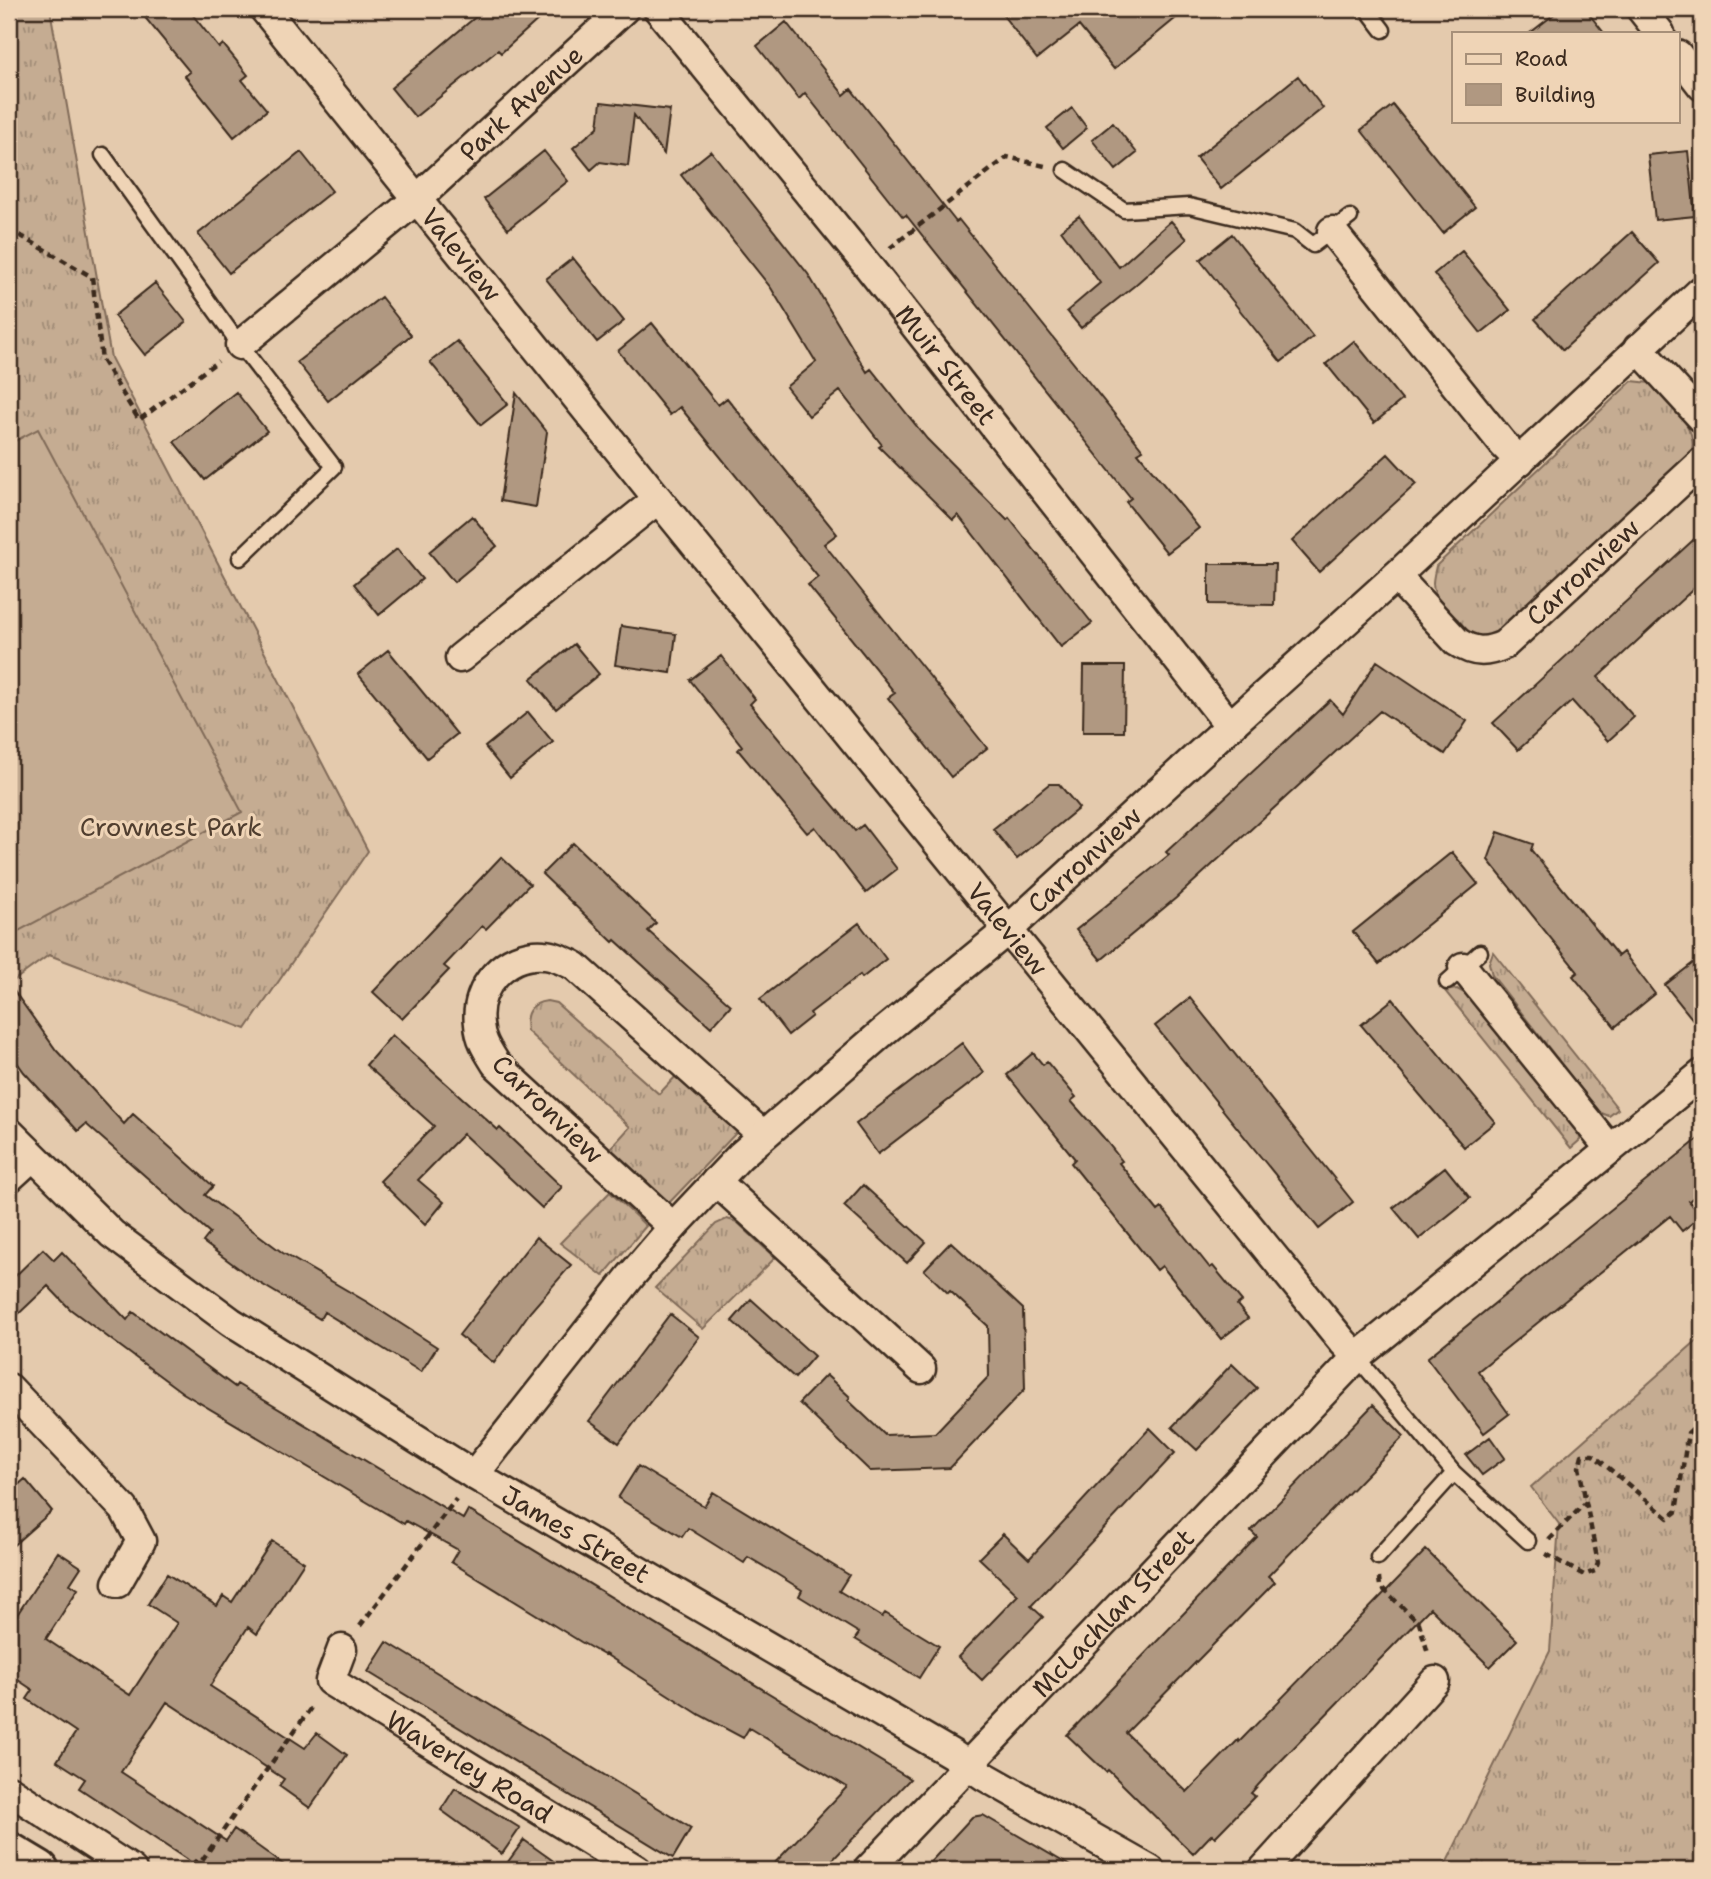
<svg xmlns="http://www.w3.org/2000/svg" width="1711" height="1879" viewBox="0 0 1711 1879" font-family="'Shantell Sans',sans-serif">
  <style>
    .grass { fill: url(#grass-tufts); stroke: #806b58; stroke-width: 2 }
    .garden { fill: #c5ac92; stroke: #806b58; stroke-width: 2 }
    .building { fill: #b09881; stroke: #3b2a1e; stroke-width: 2 }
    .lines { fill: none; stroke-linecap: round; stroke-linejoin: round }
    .lane-casing { stroke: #3b2a1e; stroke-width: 19 }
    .street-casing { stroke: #3b2a1e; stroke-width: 33 }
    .secondary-casing { stroke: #3b2a1e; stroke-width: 44 }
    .path { stroke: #3b2a1e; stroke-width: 4.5; stroke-dasharray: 7 5; stroke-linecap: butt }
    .lane { stroke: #efd4b6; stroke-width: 14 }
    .street { stroke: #efd4b6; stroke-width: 28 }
    .secondary { stroke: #efd4b6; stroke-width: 38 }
    .labels { text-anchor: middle; stroke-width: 6; stroke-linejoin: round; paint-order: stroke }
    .street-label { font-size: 26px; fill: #3b2a1e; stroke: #efd4b6 }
    .park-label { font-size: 26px; fill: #503e2f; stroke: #efd4b6 }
  </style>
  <defs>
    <pattern id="grass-tufts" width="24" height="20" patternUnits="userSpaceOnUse" patternTransform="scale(1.75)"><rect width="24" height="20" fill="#c5ac92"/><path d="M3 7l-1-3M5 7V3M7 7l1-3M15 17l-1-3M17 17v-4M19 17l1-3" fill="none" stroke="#a18c77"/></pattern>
  </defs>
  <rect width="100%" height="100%" fill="#e4caad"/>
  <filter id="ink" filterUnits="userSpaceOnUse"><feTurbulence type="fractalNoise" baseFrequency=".0143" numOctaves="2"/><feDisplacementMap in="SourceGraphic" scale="14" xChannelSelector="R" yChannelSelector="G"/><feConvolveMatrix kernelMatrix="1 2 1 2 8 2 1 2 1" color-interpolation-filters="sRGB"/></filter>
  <g filter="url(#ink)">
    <path class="grass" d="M9,9H50L111,358L368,851L246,1029L49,955L9,984Z
      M1632,381L1650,383C1666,401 1703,429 1690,456L1497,633C1490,637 1485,640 1477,637C1469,634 1438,601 1435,593C1431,585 1434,575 1436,566Z
      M1493,952L1618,1109L1609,1116L1599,1112L1492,975L1489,963Z
      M1457,989L1468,995L1579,1130L1580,1140L1571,1148L1445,991Z
      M547,1001L556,1003L659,1094L678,1074L738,1131L667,1205L610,1149L630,1127L527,1031C524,1014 530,1003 547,1001Z
      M610,1192L646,1226L603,1276L560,1243Z
      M727,1219L737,1222L775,1258L703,1329L655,1288L716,1224Z
      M1702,1336V1870H1443L1550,1651L1559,1524L1531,1487Z"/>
    <path class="garden" d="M38,429L242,812L13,934L9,927V444Z"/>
    <path class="building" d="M138,9H188L219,48L223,44L248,75L242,80L267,110L234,137L185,76L190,72Z
      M485,9H550L501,53L498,50L415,117L391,88Z
      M998,9H1187L1114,69L1079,26L1037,59Z
      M1561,9H1585L1604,33H1530Z
      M786,22L844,95L851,89L956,222L959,220L1143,450L1138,453L1199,528L1167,553L1126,502L1131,498L906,215L903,217L805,93L799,99L757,46Z
      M1298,76L1323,108L1221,189L1196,158Z
      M601,102L670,110L664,154L634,115L628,166L600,162L591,170L573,148L598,127Z
      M1393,105L1475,207L1443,233L1361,130Z
      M1072,108L1087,128L1063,148L1047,128Z
      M1113,123L1137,153L1116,170L1092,140Z
      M544,151L568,181L508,229L484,199Z
      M711,151L808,274L867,372L871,369L927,439L1007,520L1009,518L1092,623L1061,647L958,515L953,520L879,447L882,445L840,391L809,416L786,387L816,362L771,288L681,175Z
      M1688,151L1695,216L1655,220L1648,155Z
      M301,152L332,191L229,273L198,234Z
      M1079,216L1119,267L1171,221L1187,239L1134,286L1081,328L1067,311L1100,283L1061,230Z
      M1632,232L1659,263L1563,350L1535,319Z
      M1232,234L1313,337L1281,362L1200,260Z
      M1462,251L1510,310L1481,333L1434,274Z
      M573,258L624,321L597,342L546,279Z
      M155,283L186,322L145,355L114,316Z
      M381,297L411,335L328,401L297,362Z
      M652,323L718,405L727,398L837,534L824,544L987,748L951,777L888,698L895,693L808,585L818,577L680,407L670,415L618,351Z
      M457,341L508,404L481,425L430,362Z
      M1354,341L1402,400L1374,423L1326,364Z
      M236,392L267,431L205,480L174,442Z
      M516,393L547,432L536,507L500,501Z
      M1388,454L1416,484L1319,572L1292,541Z
      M472,516L497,546L454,582L429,552Z
      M1702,532V581L1598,677L1634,717L1608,741L1572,701L1518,750L1493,723Z
      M397,549L422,579L379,615L354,584Z
      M1209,564H1275L1274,605L1209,604Z
      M621,626L676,634L671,673L615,665Z
      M574,644L599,674L556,709L531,679Z
      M388,650L457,734L427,758L358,674Z
      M721,656L755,699L750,704L819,788L855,831L863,825L897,869L866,893L815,827L807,833L772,791L738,750L742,746L690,680Z
      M1377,661L1467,721L1445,754L1380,711L1176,898L1101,960L1076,930L1169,855L1166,852L1330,700L1343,714Z
      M1084,666H1125L1124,732H1083Z
      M528,712L553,742L510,778L485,747Z
      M1049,784H1059L1079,808L1017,859L993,829Z
      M1498,832L1533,844L1531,850L1618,956L1623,952L1655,994L1615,1027L1573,976L1578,972L1488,860Z
      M573,843L656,923L648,931L731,1005L711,1027L615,940L613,942L542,874Z
      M1452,852L1478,884L1379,964L1353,932Z
      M501,857L530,884L486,929L482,926L444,966L449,970L402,1019L373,992Z
      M859,923L886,959L862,978L860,975L810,1013L812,1016L788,1035L760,999Z
      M1702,956V1031L1665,985Z
      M9,984L56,1050L124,1124L133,1114L213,1186L205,1195L283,1253L367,1302L437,1347L421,1372L324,1312L320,1319L253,1279L203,1242L210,1233L86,1124L78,1131L24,1072L9,1051Z
      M1190,998L1353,1202L1319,1229L1155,1026Z
      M1393,999L1495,1122L1464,1147L1361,1025Z
      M392,1035L498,1130L500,1128L562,1187L542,1208L463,1134L418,1180L444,1202L425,1225L380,1181L434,1126L366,1065Z
      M962,1043L984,1073L878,1154L856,1124Z
      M1033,1053L1043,1065L1047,1062L1076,1097L1071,1101L1103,1137L1122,1161L1119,1163L1158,1211L1162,1208L1210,1268L1213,1266L1242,1301L1237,1305L1248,1318L1221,1339L1162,1266L1157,1270L1071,1163L1075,1159L1007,1075Z
      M1702,1136V1190L1689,1201L1701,1216L1682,1231L1670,1216L1478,1371L1509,1414L1484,1433L1427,1358Z
      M1445,1167L1470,1198L1419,1239L1393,1208Z
      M863,1185L926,1242L907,1263L844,1206Z
      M536,1237L571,1265L530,1312L494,1363L459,1335Z
      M951,1242L1023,1309L1025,1389L950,1468L870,1471L799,1403L826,1375L850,1397L848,1400L885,1435L935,1433L989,1376L988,1326L950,1291L948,1293L924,1270Z
      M43,1249L54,1260L62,1252L127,1320L133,1312L235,1387L237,1384L463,1519L468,1510L910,1779L823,1870H768L847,1787L749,1728L743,1738L700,1715L605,1654L604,1655L581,1642L451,1562L458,1550L406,1521L404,1524L183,1393L70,1309L48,1286L9,1323V1282Z
      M751,1299L814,1356L795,1378L732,1321Z
      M670,1314L699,1337L619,1443L589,1421Z
      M1232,1364L1257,1388L1197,1450L1172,1427Z
      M1373,1405L1404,1436L1268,1576L1275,1582L1126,1733L1187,1792L1238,1740L1239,1742L1426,1550L1517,1640L1490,1667L1430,1608L1270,1772L1251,1793L1255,1796L1215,1837L1212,1834L1193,1854L1108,1770L1106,1772L1067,1735L1257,1537L1251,1531Z
      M1150,1428L1175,1453L1031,1606L1043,1617L982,1680L958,1657L1018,1595L979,1558L1003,1534L1029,1559Z
      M1490,1437L1505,1458L1482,1475L1466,1455Z
      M638,1466L704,1506L713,1492L849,1575L839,1591L882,1617L885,1613L939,1646L919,1678L855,1639L859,1633L799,1596L802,1590L775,1573L748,1557L744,1563L688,1528L682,1537L618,1498Z
      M25,1479L52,1511L9,1549V1493Z
      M272,1541L304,1562L257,1634L248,1627L210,1686L305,1748L317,1733L347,1755L310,1808L279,1786L284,1779L167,1702L121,1772L226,1841L234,1829L291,1870H209L195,1860L192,1863L79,1788L85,1779L57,1761L76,1732L27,1699L33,1690L9,1674V1627L58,1552L81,1567L70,1584L78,1589L46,1639L130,1695L177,1623L148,1604L167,1574L217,1606L223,1596L232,1602Z
      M387,1642L691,1828L673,1858L368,1672Z
      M455,1788L520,1828L502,1854L441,1810Z
      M983,1815L1077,1870H923L972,1817Z
      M524,1840L566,1870H502Z"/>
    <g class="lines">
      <g class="lane-casing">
        <path id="lane" d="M1367,9L1383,30
          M103,155L240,345L334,467L240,558
          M1065,170L1124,210L1189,206L1295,231L1313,245L1350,217
          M1447,982L1480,952
          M1357,1357L1454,1473L1528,1541
          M1378,1557L1454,1473"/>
      </g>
      <g class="street-casing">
        <g id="street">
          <path id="s1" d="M264,9L658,499L1343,1342L1357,1357"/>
          <path id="s2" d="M658,9L868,266L1230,726"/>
          <path d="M1641,9L1660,33"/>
          <path d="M1678,55L1702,86"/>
          <path d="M1332,231L1503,444L1520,461"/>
          <path id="s3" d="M240,345L417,199L624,9"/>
          <path d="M1638,348L1702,418"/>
          <path id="s4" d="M1396,576L1457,642C1474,653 1486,653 1504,645L1702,462"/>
          <path d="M460,658L658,499"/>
          <path d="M1463,967L1610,1149"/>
          <path id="s5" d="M9,1132L112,1234L231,1322L474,1475L952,1754L984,1776L1150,1870"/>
          <path d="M9,1178L32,1157"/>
          <path d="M716,1181L921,1369"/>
          <path d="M673,1227L496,1064C488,1051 480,1040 479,1024C474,987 506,952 544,955C554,955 566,962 575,966L763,1135"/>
          <path d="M9,1388L124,1509L141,1541L117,1583"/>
          <path id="s6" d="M474,1475L631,1276L673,1227L740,1156L883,1032L1009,929L1230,726L1396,576L1702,290"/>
          <path id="s7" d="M342,1649L330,1681L637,1870"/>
          <path d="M9,1790L132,1870"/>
          <path id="s8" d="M868,1870L1357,1357L1702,1074"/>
          <path d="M1263,1870L1435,1681"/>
        </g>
      </g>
      <g class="secondary-casing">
        <path id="secondary" d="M9,1852L39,1870"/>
      </g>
      <path class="path" d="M9,229L92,277L102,360L139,420L218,361
        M890,248L1007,157L1045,166
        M1549,1540L1586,1502
        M1546,1554L1584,1575L1595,1571L1598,1563L1579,1467L1582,1455H1593L1668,1518L1676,1512L1688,1433L1702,1420
        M1379,1578L1380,1586L1419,1623L1428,1653
        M360,1626L456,1499
        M195,1870L313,1705"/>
      <use href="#lane" class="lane"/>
      <use href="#street" class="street"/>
      <use href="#secondary" class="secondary"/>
    </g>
  </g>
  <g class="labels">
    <g class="street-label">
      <text dy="9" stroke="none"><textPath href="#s3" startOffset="371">Park Avenue</textPath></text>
      <text dy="9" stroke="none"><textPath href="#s1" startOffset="315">Valeview</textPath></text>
      <text dy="9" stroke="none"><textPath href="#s2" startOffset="458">Muir Street</textPath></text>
      <text dy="9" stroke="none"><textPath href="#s4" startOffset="247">Carronview</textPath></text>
      <text dy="9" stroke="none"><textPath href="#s6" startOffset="870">Carronview</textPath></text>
      <text dy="9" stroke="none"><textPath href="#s1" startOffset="1183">Valeview</textPath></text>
      <text transform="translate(548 1109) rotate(44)" y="9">Carronview</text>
      <text dy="9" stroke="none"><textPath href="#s5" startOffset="698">James Street</textPath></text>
      <text dy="9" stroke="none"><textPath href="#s8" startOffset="355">McLachlan Street</textPath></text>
      <text dy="9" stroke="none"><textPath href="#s7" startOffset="198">Waverley Road</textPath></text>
    </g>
    <g class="park-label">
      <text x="171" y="836">Crownest Park</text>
    </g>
  </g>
  <rect width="1711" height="1879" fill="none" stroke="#efd4b6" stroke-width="35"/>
  <rect x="18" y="18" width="1676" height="1844" fill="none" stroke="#3b2a1e" stroke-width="2.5" filter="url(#ink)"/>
  <rect x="1452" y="32" width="228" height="91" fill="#efd4b6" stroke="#a79079" stroke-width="2"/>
  <rect x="1466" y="54" width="35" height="10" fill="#efd4b6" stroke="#a79079" stroke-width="2"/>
  <text x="1515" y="66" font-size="21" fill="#3b2a1e">Road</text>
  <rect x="1466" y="84" width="35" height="21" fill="#b09881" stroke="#a79079" stroke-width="2"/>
  <text x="1515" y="102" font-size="21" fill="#3b2a1e">Building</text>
</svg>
